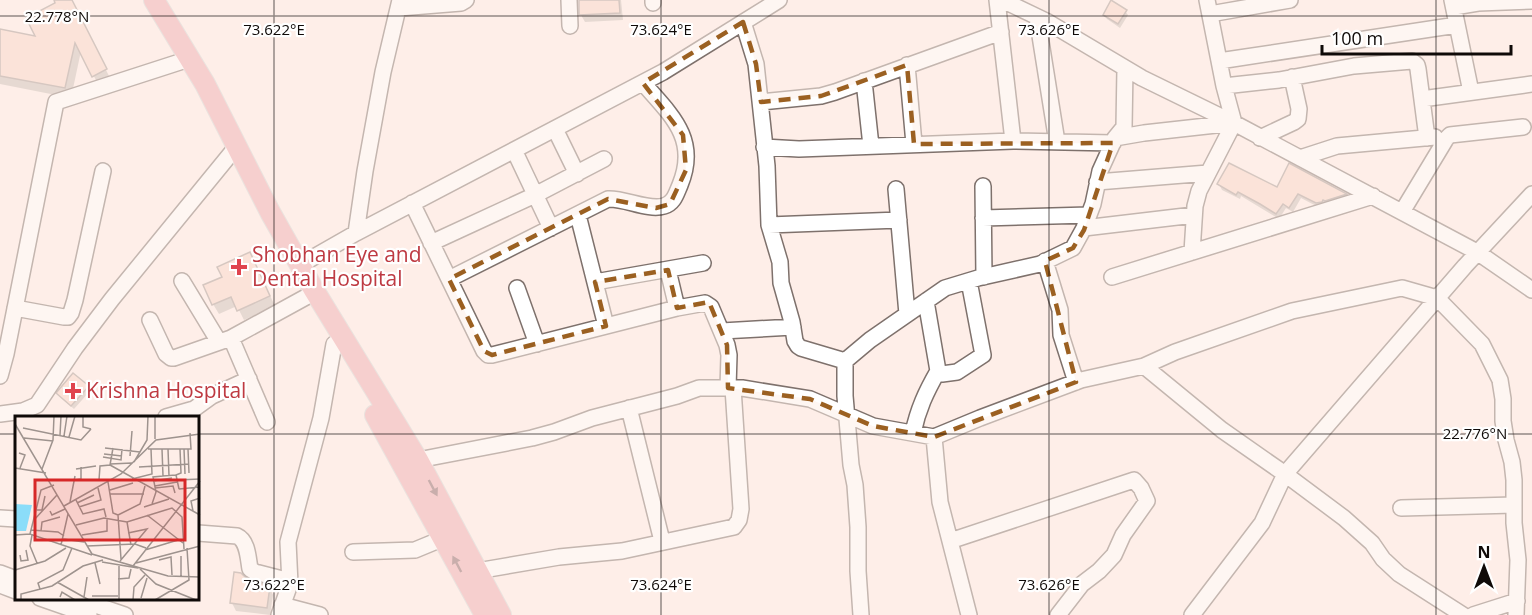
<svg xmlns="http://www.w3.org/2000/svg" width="1532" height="615" viewBox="0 0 1532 615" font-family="'Open Sans',sans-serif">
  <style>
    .shadow { fill: #0003 }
    .building { fill: #f9d5c7; stroke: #a69892; stroke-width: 1.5 }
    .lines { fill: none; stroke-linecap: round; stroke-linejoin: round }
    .minor-casing { stroke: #7e716c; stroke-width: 18 }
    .major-casing { stroke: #d4d3d3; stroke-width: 22 }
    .minor { stroke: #fff; stroke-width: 15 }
    .major { stroke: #eea9b0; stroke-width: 20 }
    .oneway { fill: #8a6164 }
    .marked { fill: none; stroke: #9b6021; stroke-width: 4.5; stroke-dasharray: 12 8; stroke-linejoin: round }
    .ticks { fill: none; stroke: #0f0a08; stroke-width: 1.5; stroke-opacity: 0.45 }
    .health-dot { fill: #e0444e; stroke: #fff; stroke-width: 2 }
    .labels { text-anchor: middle; stroke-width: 4.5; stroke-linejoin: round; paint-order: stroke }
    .health-label { font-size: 21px; fill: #be3a42; stroke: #fff; text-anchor: start }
    .inset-road { fill: none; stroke: #9e938e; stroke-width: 1.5 }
    .view { fill: #d62828; fill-opacity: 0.15; stroke: #d62828; stroke-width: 3 }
    .inset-edge { fill: none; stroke: #0f0a08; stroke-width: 3 }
    .ticks-label { font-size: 15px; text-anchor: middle; fill: #0f0a08; stroke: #fff; stroke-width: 4.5; stroke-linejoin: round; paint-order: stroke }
  </style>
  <rect width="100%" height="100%" fill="#feeee8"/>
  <path class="shadow" d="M55,0H71L111,80L99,86L81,51L71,98L0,84V31L38,38L57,3Z
    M580,0H621L623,20L585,22L581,15Z
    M1125,11L1128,15L1120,28L1107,19L1104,15Z
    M1290,165L1346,195L1348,200L1320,208L1301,198L1293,212L1286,208L1279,219L1241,196L1240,199L1222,190L1219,184L1278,189Z
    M250,254L275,306L244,320L237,306L219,314L213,304L224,278Z
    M87,387L90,391L74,409L61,398L58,394Z
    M244,578L269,587L273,595L270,615L236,611L232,603Z"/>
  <path class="building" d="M54,0H72L107,69L92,77L75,43L65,88L0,76V29L35,36L26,18L55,3Z
    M579,0H619L620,13L579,15Z
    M1111,0L1127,10L1118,24L1103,15Z
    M1229,163L1277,187L1289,163L1347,194L1325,201L1323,200L1322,202L1316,203L1298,194L1289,208L1283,204L1276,214L1260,204L1238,192L1236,195L1217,184Z
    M250,252L270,296L237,311L231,297L212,305L203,285L222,277L217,267Z
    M73,373L89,386L71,406L56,393Z
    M234,572L241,573L245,577L252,581L270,586L267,608L230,603Z"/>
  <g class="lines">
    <g class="minor-casing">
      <path id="minor" d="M569,0L570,26
        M997,0L1013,141
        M1002,0L1046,21L1142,78L1234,123L1477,252L1532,290
        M1452,0L1471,92
        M653,3V0
        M1454,7L1478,3L1532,1
        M399,8L461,3L466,0
        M1210,14L1290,0
        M1037,17L1057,142
        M743,22L756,64L767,166L769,225L780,262L781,283L792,322L795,341L798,346L801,348L845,361
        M1219,61L1457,25
        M907,65L914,144
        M864,81L871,146
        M1224,86L1279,80L1354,66L1412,61L1417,65L1418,69L1427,138
        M1422,99L1532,84
        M761,102L821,96L835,92L1001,32
        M555,129L577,174
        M1115,138L1144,133L1234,123
        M1260,138L1294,122L1298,119L1299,109L1292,77
        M764,147L799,149L1013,141L1113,143
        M514,150L551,228
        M1300,158L1337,146L1435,137
        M1097,182L1208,173
        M983,186L984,277
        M896,189L907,314
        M412,203L484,351L488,355H492L677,308L705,303L711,307L727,345L729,355L728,388
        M1402,212L1446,139L1450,135L1523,127
        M578,215L606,326
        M983,218L1089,215
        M769,225L899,220
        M1084,228L1194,215
        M356,233L365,171L383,72L400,0
        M431,243L535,195L604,159
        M1192,252L1195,206L1199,191L1234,123L1224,86L1207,0
        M1045,261L1060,310L1061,335L1076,382
        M300,265L356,233L663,72L779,0
        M668,270L677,308
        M1112,277L1373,196
        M449,279L608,199C625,198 648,211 664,206C674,203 676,194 680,185C699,139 671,115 643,83
        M182,281L219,342
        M595,282L703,263
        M517,288L537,344
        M926,301L938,371L942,374L957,372L983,355L969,281
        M15,308L64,317H68L71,313L75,300L103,171
        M150,320L166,354L171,358H174L231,338L306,297
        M722,331L793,327
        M231,338L267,422
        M1144,366L1222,430L1285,474L1344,518L1372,543L1383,559L1399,574L1463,615
        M0,376L6,354L56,102L189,59
        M629,408L662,541
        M0,414L23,411L37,405L75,348L112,299L237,146
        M166,417L194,409L212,396L249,379
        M913,433C918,409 926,392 938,371
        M934,437L940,502L969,615
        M418,460L532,438L554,432L592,418L677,396L699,388H742L810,399L873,426L934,437L980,418L1081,380L1144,366L1175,352L1292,311L1402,288L1437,298L1482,344L1500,380L1503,399V421L1506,440L1512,462L1514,480V523L1518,560L1516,615
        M1401,508L1514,505
        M0,518L16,519
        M198,533L237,536C248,541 248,558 250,569L255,572L290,581
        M950,541L1134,480L1141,488L1147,501L1123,535L1114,555L1099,571L1082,584L1058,615
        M353,552L415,550L444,538
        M477,571L559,557L622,551L734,527L739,520L741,509L733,388
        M0,573L16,579
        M0,585L16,591
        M40,598L89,615
        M75,598L125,615
        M282,605L320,615
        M279,615L290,584L288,542L321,418L334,344
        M861,615L858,571V527L855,485L851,465L845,396V361L870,340L945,288L978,278L1040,264L1073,248L1084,228L1093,204L1100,171L1115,138L1124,127L1125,68
        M1192,615L1262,523L1285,474L1465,266L1532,194
        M1473,615L1517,601"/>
    </g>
    <g class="major-casing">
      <path id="major" d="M154,0L205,84L270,212L314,290L418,460L501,615
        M375,415L485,615"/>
    </g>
    <use href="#minor" class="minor"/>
    <use href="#major" class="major"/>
  </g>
  <defs><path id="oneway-solid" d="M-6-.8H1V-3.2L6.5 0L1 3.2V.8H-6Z" transform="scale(1.5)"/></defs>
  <g class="oneway">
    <use href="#oneway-solid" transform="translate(433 488) rotate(62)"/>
    <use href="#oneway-solid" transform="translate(457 564) rotate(-118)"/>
  </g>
  <path d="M0 0H1532V615H0ZM743,22L756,64L761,102L821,96L907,65L914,144L1113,143L1084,230L1073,248L1045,261L1076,382L934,437L873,426L810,399L728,388L727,345L709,302L677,308L668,270L595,282L606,326L492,355L484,351L449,279L608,199L656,208L670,204L686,170L683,135L643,83Z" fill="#feeee8" fill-opacity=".55" fill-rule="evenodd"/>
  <path class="marked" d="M743,22L756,64L761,102L821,96L907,65L914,144L1113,143L1084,230L1073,248L1045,261L1076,382L934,437L873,426L810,399L728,388L727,345L709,302L677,308L668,270L595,282L606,326L492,355L484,351L449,279L608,199L656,208L670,204L686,170L683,135L643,83Z"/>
  <path class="ticks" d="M274,0V615M661,0V615M1049,0V615M1436,0V615M0,16H1532M0,434H16M198,434H1532"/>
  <g class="health-dot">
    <path d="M236 258h6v6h6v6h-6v6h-6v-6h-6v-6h6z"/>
    <path d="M70 382h6v6h6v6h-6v6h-6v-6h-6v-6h6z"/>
  </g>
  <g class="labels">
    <g class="health-label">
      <text x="252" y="262">Shobhan Eye and<tspan x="252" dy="24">Dental Hospital</tspan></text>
      <text x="86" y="398">Krishna Hospital</text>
    </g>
  </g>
  <g transform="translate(15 416)">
    <rect width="184" height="184" fill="#feeee8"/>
    <path d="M0,88L17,89L11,115H0Z" fill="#8bddf9"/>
    <path class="inset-road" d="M68,0V11L76,13M140,0V23M0,8L77,138L153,160L185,161M8,12L66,24L76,13M45,19L46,0M49,20L52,0M54,21L60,0M9,22L38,25M90,32L125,36M133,33H176L175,17M147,33L148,60L161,59M153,33L154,60M169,33L170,58M173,33L174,57M4,37L10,39L5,52M89,38L107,40M115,40L117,15M88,41L106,44L107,33M119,46L132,24L133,0M95,48L117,47M95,49L185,99M124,51L174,48M0,52L31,57M27,53L38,24L39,0M61,53L81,50M117,63L137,58L136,33M59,64L66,63V51M84,64L85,50L95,49L98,32M162,64L185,63M138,65L157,62M93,66L98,97L103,99M140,70L162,66M140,72L158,70L160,77M164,73L161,59L166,57L165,33M164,73L185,71M95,74L118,67M95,78H129M61,84L68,98L89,93L91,101M55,86L60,60M62,87L79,79M137,88L141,76L138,61L148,60M49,90L106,58L141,24L185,18M64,91L86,84L83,72M129,91L154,83M22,94H27L30,80M35,95L37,99L50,93M178,95L176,85L185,82M132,99L168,127M19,104L42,79M112,106L116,129M61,109L89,102L112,106L157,92L167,101L169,133M16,114L43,116L49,120M26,115L27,106L45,101M15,118L26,74L39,69M0,119L15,118L77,139M17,119L15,130L22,147M67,119L92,115V102M48,123L69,126M46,129L53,98M72,130L120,128L131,132M130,134L163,124M5,139L6,145L13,144L11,134M166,140V160M106,143L103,99L125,88L130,70M144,144L156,141L157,159M105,145L132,113L113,117M87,146L123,152M80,147L85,168M121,147L185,130M118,150L185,65M125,153L141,168L181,184M0,154L30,145L51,132M103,163L114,162L116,153M42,166L74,184M25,173L23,167L48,154L57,132M77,180H103M45,181L47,176L60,184M69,181L72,161M126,182L132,162M6,184V178L37,170L68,150L88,144M104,184V150M118,184L119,171L130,159M140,184L174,164L172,132"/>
    <path class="view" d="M20,64H170V124H20Z"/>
    <rect width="184" height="184" class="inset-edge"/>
  </g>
  <g class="ticks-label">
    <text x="57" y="22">22.778°N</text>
    <text x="274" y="35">73.622°E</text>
    <text x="661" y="35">73.624°E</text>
    <text x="1049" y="35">73.626°E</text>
    <text x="1475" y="439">22.776°N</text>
    <text x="274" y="590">73.622°E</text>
    <text x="661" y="590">73.624°E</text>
    <text x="1049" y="590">73.626°E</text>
  </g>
  <g transform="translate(1484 567)" stroke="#ffffff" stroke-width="4.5" paint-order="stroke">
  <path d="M0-4.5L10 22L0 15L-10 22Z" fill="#0f0a08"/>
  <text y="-9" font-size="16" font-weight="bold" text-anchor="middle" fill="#0f0a08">N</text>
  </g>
  <path d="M1322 45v9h189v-9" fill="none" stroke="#0f0a08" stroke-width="3"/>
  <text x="1331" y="45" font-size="18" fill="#0f0a08" stroke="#ffffff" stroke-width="4.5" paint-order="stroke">100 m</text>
</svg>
